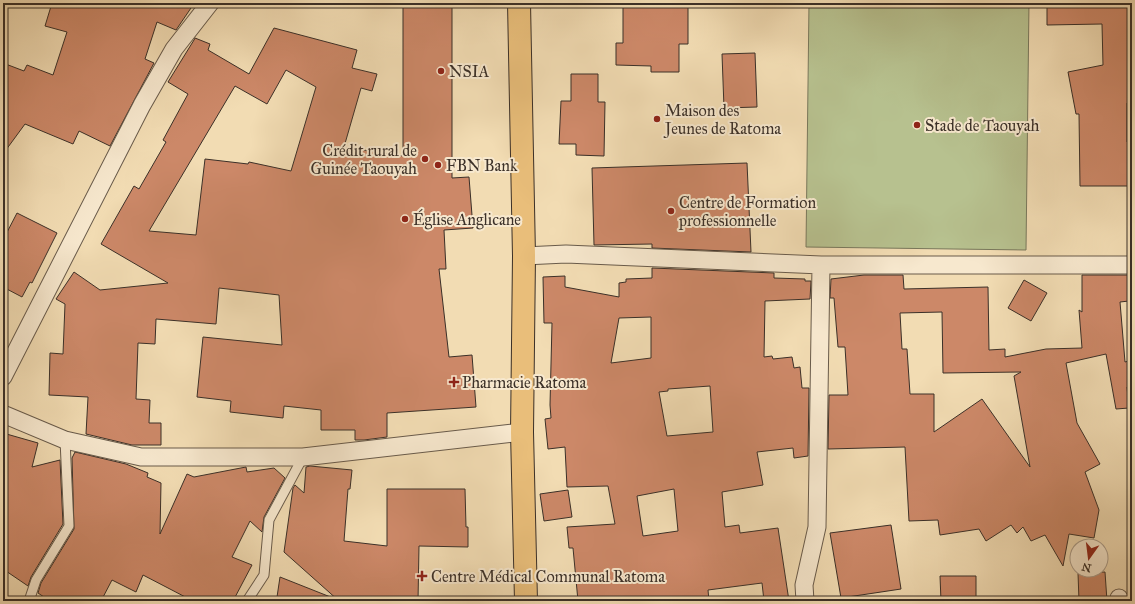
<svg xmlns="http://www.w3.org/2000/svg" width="1135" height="604" viewBox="0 0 1135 604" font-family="'IM FELL Great Primer',serif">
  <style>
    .grass { fill: #b7c18f; stroke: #79785c }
    .building { fill: #cc8868; stroke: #3b3028; fill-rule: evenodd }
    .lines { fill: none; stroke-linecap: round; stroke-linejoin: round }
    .lane-casing { stroke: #695b4b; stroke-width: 11 }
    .street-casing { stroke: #695b4b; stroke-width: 19 }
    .primary-casing { stroke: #3b3028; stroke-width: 24 }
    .lane { stroke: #f7e8ce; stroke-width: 9 }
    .street { stroke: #f7e8ce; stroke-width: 17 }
    .primary { stroke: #e9be7a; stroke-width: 22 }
    .poi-dot { fill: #8f2418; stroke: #f7e8ce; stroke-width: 1.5 }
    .labels { text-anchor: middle; stroke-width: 4; stroke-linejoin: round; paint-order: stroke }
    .poi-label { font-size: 16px; fill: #3b3028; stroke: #f7e8ce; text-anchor: start }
  </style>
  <rect width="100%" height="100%" fill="#f2dcb3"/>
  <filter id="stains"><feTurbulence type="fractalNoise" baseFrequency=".005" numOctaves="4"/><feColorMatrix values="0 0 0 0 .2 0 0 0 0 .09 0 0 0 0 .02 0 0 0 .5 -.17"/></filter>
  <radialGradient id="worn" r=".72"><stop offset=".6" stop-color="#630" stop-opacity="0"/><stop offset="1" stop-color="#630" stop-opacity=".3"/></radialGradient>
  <path class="grass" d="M809,3H1029L1026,250L806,247Z"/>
  <path class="building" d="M52,3H178L191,8L176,30L157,22L145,59L154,63L110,146L79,131L73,144L25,124L3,154V63L24,71L27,65L53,75L67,32L45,26Z
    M403,3H452V178L469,177L473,228L444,230L446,269H439L449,357L472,355L476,407L387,413V437L364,440H355V430H321V410L284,406L283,418L230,412L231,401L197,397L203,337L282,345L279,295L219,288L216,324L156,319L155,344L138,343L136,399L150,400L149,423H161V445H132L86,434L88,397L49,395L50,353L63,354L65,304L56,299L74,272L100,290L168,283L101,244L134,186L139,189L166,142L163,140L188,94L168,82L194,40L195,38L210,44L208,50L249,74L274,28L357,50L352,68L377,74L372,91L361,88L344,147L403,156ZM286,70L316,87L291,171L249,162L248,164L205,159L196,235L149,231L235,86L267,104Z
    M623,3H688V44H679V72H651V66L616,65V43H623Z
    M1047,3H1132V103H1127V142H1132V186H1080L1079,114H1076L1068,72L1103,65L1102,24L1047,25Z
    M755,53L757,107L724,108L722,54Z
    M571,74H598V102H605L604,156L576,155V144H559L561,101H571Z
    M747,163L751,252L652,248V244L594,245L592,168Z
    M17,213L57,233L32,283L30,282L22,297L3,287V240Z
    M652,268L774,273V278L805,279V281H811L810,299L765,301L764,357L772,356L773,359L792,357L794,368L800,367L802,388H809L808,456L794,458L793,448L757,452L763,485L722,492L725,527L739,525L740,533L778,528L789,601H764L762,583L708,590L709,601H578L573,548H569L567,527L615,524L608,486L567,487L565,447L548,449L545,419L551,418L550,405L552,323H544L543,277L565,276V287L619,297V283L626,282V279L652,278ZM651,317V358L611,363L619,318ZM710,386L713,432L667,436L659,392L668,391V389ZM674,489L678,531L643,536L637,496Z
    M864,275H903L904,289L988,287L989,350L1005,349V357L1046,349L1082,348L1079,310L1082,312V275H1128L1129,301L1120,302L1125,362L1132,360V387H1127L1129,408L1116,409L1106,354L1066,363L1077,423L1100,464L1085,472L1099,510L1094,538L1069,534L1063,566L1045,535L1031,541L1023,527L1017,533L1011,525L986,541L979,529L940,535L938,520L909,521L905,447L828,449L829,395H848L845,347H838L834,298H830L831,279ZM942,312L943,373L1021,372L1014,376L1030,467L982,399L934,432V394H910L907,349H902L900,313Z
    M1024,280L1047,293L1031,321L1008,308Z
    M3,433L38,443L32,467L60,460L63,524L31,577L28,586L3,569Z
    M75,452L126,464L148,473L147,477L161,483L160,534L187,474L194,477L246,467L247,472L274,468L285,478L264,517L262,532L250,521L232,557L252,565L233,601H193L143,575L136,592L112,580L101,601H50L38,593L41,583L74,529L72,458Z
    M310,466L352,470L350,489H348L344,541L387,546V489H465L466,527H468V547L419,546L418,601H339L284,552L293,488L295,485L304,493L306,467Z
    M568,490L572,517L544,521L540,494Z
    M891,525L901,589L841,598L830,533Z
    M1105,572L1107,601H1079L1078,573Z
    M940,576H976V601H941Z
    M280,577L333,598L332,601H310L277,597Z"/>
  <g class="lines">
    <g class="lane-casing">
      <path id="lane" d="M29,601L36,580L69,526L65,440
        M247,601L264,575L269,520L303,457"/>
    </g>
    <g class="street-casing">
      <path id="street" d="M524,256L566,254L821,265H1132
        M3,377L142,105L174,49L210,3
        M3,414L65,440L141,457H303L522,432
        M1119,598V601
        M805,601L804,585L817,527L821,265"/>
    </g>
    <g class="primary-casing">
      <path id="primary" d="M519,3L524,256L522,432L526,601"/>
    </g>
    <use href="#lane" class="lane"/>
    <use href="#street" class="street"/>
    <use href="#primary" class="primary"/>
  </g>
  <g class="poi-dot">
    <circle cx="441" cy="71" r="4"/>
    <circle cx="657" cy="119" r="4"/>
    <circle cx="917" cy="125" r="4"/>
    <circle cx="425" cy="159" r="4"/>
    <circle cx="438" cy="165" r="4"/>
    <circle cx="671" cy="211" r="4"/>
    <circle cx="405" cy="219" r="4"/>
    <path d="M452 376h4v4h4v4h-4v4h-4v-4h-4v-4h4z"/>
    <path d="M420 570h4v4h4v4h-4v4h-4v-4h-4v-4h4z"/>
  </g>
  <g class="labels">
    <g class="poi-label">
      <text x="449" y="77">NSIA</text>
      <text x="665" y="116">Maison des<tspan x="665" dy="18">Jeunes de Ratoma</tspan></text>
      <text x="925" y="131">Stade de Taouyah</text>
      <text x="417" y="156" text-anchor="end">Crédit rural de<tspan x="417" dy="18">Guinée Taouyah</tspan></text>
      <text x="446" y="171">FBN Bank</text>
      <text x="679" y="208">Centre de Formation<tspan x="679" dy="18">professionnelle</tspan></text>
      <text x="413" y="225">Église Anglicane</text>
      <text x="462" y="388">Pharmacie Ratoma</text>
      <text x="431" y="582">Centre Médical Communal Ratoma</text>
    </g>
  </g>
  <rect width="1135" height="604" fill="none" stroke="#f2dcb3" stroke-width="16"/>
  <rect x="4" y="4" width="1127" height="596" fill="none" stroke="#3b3028" stroke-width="2"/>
  <rect x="8" y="8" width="1119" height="588" fill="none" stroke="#3b3028"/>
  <g transform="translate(1089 558) rotate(194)"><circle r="19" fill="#f7e8ce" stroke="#ac9e8c"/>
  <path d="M0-3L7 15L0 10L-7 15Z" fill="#8f2418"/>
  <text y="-6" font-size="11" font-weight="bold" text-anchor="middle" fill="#3b3028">N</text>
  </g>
  <rect width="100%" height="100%" filter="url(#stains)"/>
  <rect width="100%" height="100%" fill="url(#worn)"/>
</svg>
